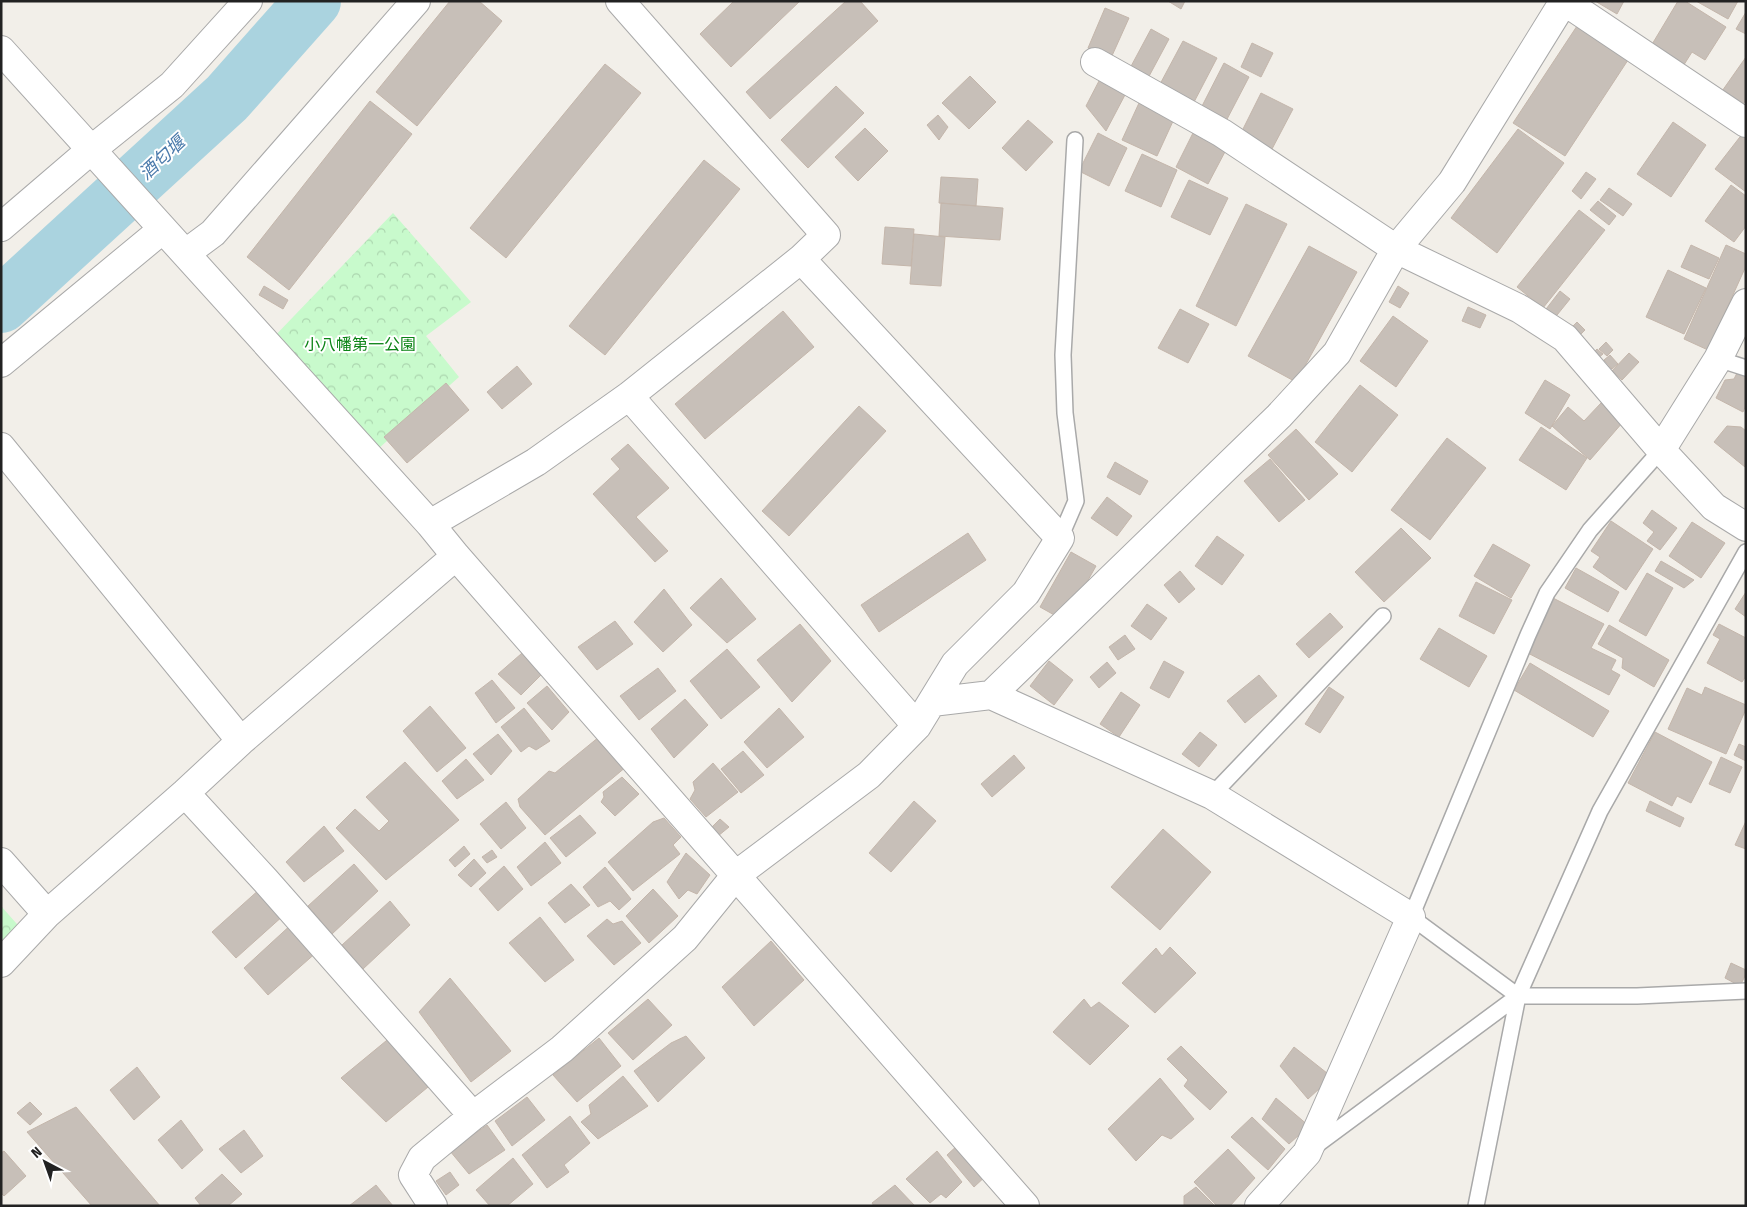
<svg xmlns="http://www.w3.org/2000/svg" width="1747" height="1207" viewBox="0 0 1747 1207" font-family="'Fira Sans Condensed','Noto Sans JP',sans-serif">
  <style>
    .park { fill: url(#park-crowns) }
    .lines { fill: none; stroke-linecap: round; stroke-linejoin: round }
    .river { stroke: #aad3df; stroke-width: 56 }
    .building { fill: #c7bfb8; stroke: #c4b6ab }
    .lane-casing { stroke: #a9a9a9; stroke-width: 18 }
    .street-casing { stroke: #a9a9a9; stroke-width: 30 }
    .lane { stroke: #fff; stroke-width: 15 }
    .street { stroke: #fff; stroke-width: 28 }
    .labels { text-anchor: middle; stroke-width: 4; stroke-linejoin: round; paint-order: stroke }
    .park-label { font-size: 16px; fill: #0c8416; stroke: #fff }
    .water-label { font-size: 18px; font-style: italic; fill: #4a7aab; stroke: #fff }
  </style>
  <defs>
    <pattern id="park-crowns" width="20" height="18" patternUnits="userSpaceOnUse" patternTransform="scale(1.25)"><rect width="20" height="18" fill="#c8facc"/><path d="M2 6a3 3 0 1 1 6 0M12 15a3 3 0 1 1 6 0" fill="none" stroke="#acd6af"/></pattern>
  </defs>
  <rect width="100%" height="100%" fill="#f2efe9"/>
  <path class="park" d="M393,213L471,302L426,336L459,377L369,457L269,342Z
    M1,906L24,932L1,954Z"/>
  <g class="lines">
    <path class="river" d="M1,305L227,98L313,1"/>
  </g>
  <path class="building" d="M450,1H479L502,21L417,126L376,92Z
    M734,1H800L731,67L700,34Z
    M846,1H860L878,21L770,119L746,92Z
    M1168,1H1185L1181,9Z
    M1595,1H1624L1617,14Z
    M1678,1H1685L1726,27L1705,60L1692,52L1680,71L1648,51Z
    M1696,1H1738L1728,19Z
    M1105,8L1129,18L1111,58L1088,48Z
    M1746,12V34L1736,29Z
    M1577,26L1628,60L1565,156L1513,123Z
    M1151,29L1169,39L1147,80L1129,70Z
    M1183,41L1217,58L1193,104L1159,86Z
    M1252,43L1273,53L1261,77L1241,67Z
    M1746,57V100L1740,108L1720,94Z
    M1224,63L1249,77L1225,123L1200,110Z
    M605,64L641,93L506,258L470,228Z
    M970,76L996,102L969,129L942,103Z
    M1100,79L1126,93L1106,131L1086,106Z
    M836,86L864,113L808,168L781,140Z
    M1261,93L1293,109L1272,149L1241,133Z
    M370,101L412,134L289,290L247,257Z
    M1139,103L1174,119L1157,156L1122,140Z
    M938,115L948,127L939,140L927,125Z
    M1028,120L1053,142L1026,171L1002,148Z
    M1673,122L1706,145L1671,197L1637,174Z
    M865,128L888,151L858,181L835,157Z
    M1518,129L1564,163L1497,253L1451,218Z
    M1194,131L1227,148L1208,184L1176,167Z
    M1098,133L1127,148L1109,186L1079,171Z
    M1743,133L1746,135V192L1715,169Z
    M1142,154L1177,170L1161,207L1125,191Z
    M704,160L740,189L605,355L569,326Z
    M1586,172L1596,179L1581,199L1572,191Z
    M941,177L978,179L976,206L939,203Z
    M1189,180L1228,198L1210,235L1171,217Z
    M1731,185L1746,196V226L1734,242L1705,221Z
    M1609,188L1632,204L1623,216L1600,200Z
    M1598,201L1616,216L1609,225L1590,210Z
    M941,203L1003,208L1000,240L939,236Z
    M1246,204L1287,224L1236,326L1196,306Z
    M1579,210L1605,230L1543,308L1517,287Z
    M885,227L914,229L911,266L882,264Z
    M914,234L945,237L941,286L910,284Z
    M1691,245L1719,258L1709,279L1681,267Z
    M1726,245L1746,254V266L1708,350L1684,339Z
    M1309,246L1357,272L1296,382L1248,356Z
    M1668,270L1706,288L1684,334L1646,317Z
    M264,286L288,300L283,309L259,295Z
    M1398,286L1409,293L1400,308L1389,302Z
    M1560,291L1570,299L1553,320L1543,313Z
    M1468,307L1486,315L1480,328L1462,321Z
    M1180,309L1209,324L1188,363L1158,348Z
    M783,311L814,347L705,439L675,404Z
    M1393,316L1428,341L1396,387L1360,361Z
    M1577,322L1585,330L1578,337L1570,329Z
    M1606,342L1613,350L1607,356L1599,349Z
    M1597,349L1603,354L1597,359L1592,354Z
    M1629,353L1639,362L1622,380L1612,371Z
    M1610,355L1618,364L1612,369L1604,360Z
    M517,366L532,384L502,409L487,392Z
    M1738,371L1746,375V405L1743,412L1716,398L1725,380L1734,379Z
    M1545,380L1570,395L1550,429L1525,413Z
    M446,383L469,410L407,463L384,437Z
    M1360,385L1398,415L1352,472L1315,442Z
    M1601,403L1623,422L1590,460L1552,426L1568,407L1584,421Z
    M859,406L886,431L789,536L762,511Z
    M1727,426L1741,427L1746,431L1745,467L1714,442Z
    M1541,427L1587,458L1566,490L1519,460Z
    M1296,429L1338,474L1309,500L1268,455Z
    M1447,438L1486,468L1430,540L1391,510Z
    M628,444L669,488L636,517L668,551L655,562L593,494L620,469L611,459Z
    M1270,459L1305,500L1279,522L1244,481Z
    M1115,462L1148,481L1140,495L1107,477Z
    M1107,497L1132,516L1117,536L1091,518Z
    M1652,510L1677,528L1660,550L1647,541L1654,532L1643,523Z
    M1611,521L1653,549L1626,590L1593,567L1600,557L1591,551Z
    M1692,522L1725,543L1701,578L1669,556Z
    M1401,528L1431,558L1384,602L1355,572Z
    M968,533L986,560L879,632L861,605Z
    M1217,536L1244,555L1222,585L1195,566Z
    M1493,544L1530,565L1511,598L1474,576Z
    M1071,552L1096,566L1065,621L1040,607Z
    M1661,561L1694,580L1684,588L1655,571Z
    M1576,568L1619,592L1608,612L1565,588Z
    M1180,571L1195,589L1179,603L1164,585Z
    M1647,573L1673,588L1646,636L1619,621Z
    M721,578L756,619L727,643L690,608Z
    M1476,582L1512,600L1494,634L1459,616Z
    M664,589L692,625L663,652L634,622Z
    M1746,592V617L1735,609Z
    M1551,597L1604,624L1591,648L1616,660L1611,670L1620,675L1609,695L1522,650Z
    M1147,604L1167,618L1151,640L1131,626Z
    M1330,613L1343,627L1309,658L1296,644Z
    M615,621L633,644L597,670L578,647Z
    M800,624L831,661L792,702L757,660Z
    M1719,624L1746,638V676L1742,682L1707,663L1720,639L1713,635Z
    M1609,625L1669,660L1654,687L1622,668L1623,658L1598,644Z
    M1439,628L1487,656L1469,687L1420,659Z
    M1125,635L1135,649L1118,660L1109,647Z
    M529,647L549,667L521,695L498,674Z
    M727,649L760,687L721,719L690,681Z
    M1049,661L1073,680L1054,705L1030,686Z
    M1164,661L1184,672L1169,698L1150,688Z
    M1107,662L1116,673L1099,688L1090,677Z
    M1530,663L1609,711L1593,737L1514,690Z
    M658,668L676,691L639,720L620,696Z
    M1259,675L1277,696L1245,723L1227,701Z
    M492,680L515,708L496,723L475,693Z
    M547,686L569,712L552,730L527,703Z
    M1329,687L1344,697L1320,733L1305,724Z
    M1705,687L1746,705V709L1726,754L1668,729L1687,688L1702,695Z
    M1121,692L1140,705L1119,737L1100,724Z
    M685,699L708,725L674,758L651,729Z
    M430,706L466,748L437,772L403,731Z
    M524,708L550,741L536,750L529,746L521,752L501,727Z
    M779,708L804,737L767,768L744,742Z
    M605,732L633,761L545,835L520,807L518,799L549,771L555,773Z
    M1200,732L1217,745L1199,767L1182,754Z
    M1655,732L1712,762L1691,803L1677,796L1672,806L1628,783Z
    M498,734L512,751L491,775L473,754Z
    M1739,744L1746,747V761L1734,755Z
    M743,751L764,775L741,793L721,769Z
    M1014,755L1025,768L992,797L981,784Z
    M1721,757L1742,767L1730,793L1709,784Z
    M466,759L484,780L457,799L442,781Z
    M405,762L459,820L386,880L336,828L355,809L379,831L389,821L366,797Z
    M713,763L738,792L706,817L690,799L695,790L693,782Z
    M622,777L639,794L615,816L601,802L604,797L603,792Z
    M914,801L936,821L891,872L869,853Z
    M1650,801L1684,818L1680,827L1646,811Z
    M506,802L526,828L501,849L480,824Z
    M580,815L596,833L566,857L550,838Z
    M664,818L681,837L673,845L680,854L633,891L608,862L653,822Z
    M720,819L729,827L718,836L711,828Z
    M1746,821V849L1735,845Z
    M324,826L344,851L304,882L286,862Z
    M1163,829L1211,872L1160,930L1111,887Z
    M545,842L561,863L531,886L517,867Z
    M464,846L470,854L455,867L449,860Z
    M492,850L497,857L487,863L482,857Z
    M686,853L710,875L697,894L688,890L679,899L667,882Z
    M474,859L486,873L471,887L458,875Z
    M354,864L378,891L332,934L308,906Z
    M504,866L523,889L498,911L479,889Z
    M605,867L631,899L619,910L610,901L598,907L583,887Z
    M571,884L590,905L565,923L548,903Z
    M261,888L284,915L236,958L212,932Z
    M653,889L678,916L649,943L626,916Z
    M390,901L410,925L363,969L342,945Z
    M540,917L574,960L545,982L509,943Z
    M607,919L613,924L622,921L641,943L614,965L587,936Z
    M294,922L318,951L268,995L244,968Z
    M771,941L804,980L754,1026L722,987Z
    M1170,947L1196,973L1155,1013L1122,983L1156,948L1162,956Z
    M1731,963L1746,970V974L1740,986L1725,978Z
    M450,978L511,1051L471,1082L419,1012Z
    M648,999L672,1025L633,1060L608,1033Z
    M1084,999L1091,1008L1099,1002L1129,1026L1090,1065L1053,1032Z
    M392,1036L434,1082L386,1122L341,1078Z
    M686,1036L705,1058L658,1102L634,1071L671,1043Z
    M599,1038L621,1066L577,1102L553,1075Z
    M1181,1046L1227,1092L1210,1110L1184,1086L1188,1080L1167,1059Z
    M1294,1047L1332,1077L1308,1099L1280,1066Z
    M137,1067L160,1097L134,1120L110,1090Z
    M623,1076L648,1106L598,1139L581,1122L591,1114L589,1105Z
    M1160,1078L1194,1119L1171,1139L1162,1135L1136,1161L1108,1129Z
    M527,1097L545,1120L512,1146L495,1121Z
    M1276,1098L1309,1126L1289,1144L1262,1119Z
    M30,1102L42,1114L30,1125L17,1113Z
    M76,1107L160,1206H92L27,1132Z
    M570,1116L590,1143L564,1165L569,1172L547,1188L522,1155Z
    M1252,1117L1285,1149L1268,1170L1231,1137Z
    M181,1120L203,1150L182,1169L158,1140Z
    M487,1125L505,1150L469,1174L450,1151Z
    M244,1130L263,1156L241,1173L219,1149Z
    M960,1143L988,1174L974,1187L947,1155Z
    M1228,1149L1255,1178L1230,1206H1217L1194,1182Z
    M4,1151L26,1176L4,1196L1,1193V1153Z
    M937,1151L962,1182L946,1198L941,1194L930,1203L906,1179Z
    M513,1158L533,1184L507,1206H490L476,1190Z
    M450,1172L459,1185L446,1195L436,1181Z
    M222,1174L242,1194L228,1206H201L195,1198Z
    M376,1185L393,1206H349Z
    M895,1185L915,1206H874L872,1203Z
    M1196,1187L1215,1206H1184V1196Z"/>
  <g class="lines">
    <g class="lane-casing">
      <path id="lane" d="M1718,359L1746,368
        M1661,450L1590,530L1547,593L1528,635L1411,917L1518,996H1637L1746,991
        M1060,538L1076,501L1065,413L1063,355L1075,140
        M1212,795L1383,616
        M1314,1147L1518,996L1600,811L1746,552
        M1476,1206L1518,996"/>
    </g>
    <g class="street-casing">
      <path id="street" d="M1564,1L1746,123
        M1,50L430,524L456,556L1025,1206
        M1095,62L1222,133L1396,249L1520,309L1565,338L1661,450L1714,507L1746,527
        M1,227L91,150L172,85L248,1
        M186,253L213,233L416,1
        M1,363L163,229
        M629,396L917,726
        M1,447L241,741
        M1661,450L1718,359L1746,303
        M430,524L536,462L629,396L801,259L826,235L620,1
        M932,702L991,695
        M185,793L265,880L473,1116
        M1,862L47,914
        M1,963L47,914L185,793L241,741L456,556
        M433,1206L413,1175L422,1158L473,1116L562,1049L685,938L736,875L869,775L917,726L955,664L1026,593L1060,538L801,259
        M1259,1206L1307,1153L1411,917L1212,795L991,695L1279,416L1337,353L1396,249L1452,182L1564,1"/>
    </g>
    <use href="#lane" class="lane"/>
    <use href="#street" class="street"/>
  </g>
  <g class="labels">
    <g class="park-label">
      <text x="360" y="350">小八幡第一公園</text>
    </g>
    <g class="water-label">
      <text transform="translate(162 158) rotate(-43)" y="6">酒匂堰</text>
    </g>
  </g>
  <rect width="1747" height="1207" fill="none" stroke="#222222" stroke-width="5"/>
  <g transform="translate(45 1162) rotate(319)" stroke="#ffffff" stroke-width="4" paint-order="stroke">
  <path d="M0-4L9 19L0 12L-9 19Z" fill="#222222"/>
  <text y="-8" font-size="14" font-weight="bold" text-anchor="middle" fill="#222222">N</text>
  </g>
</svg>
